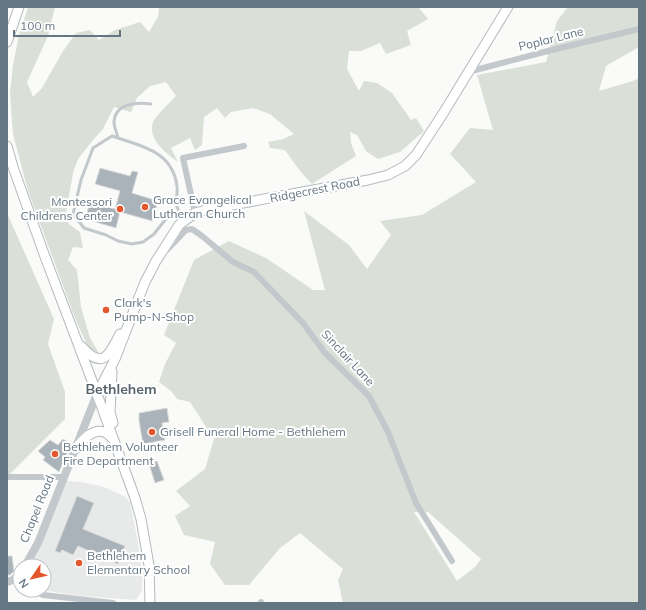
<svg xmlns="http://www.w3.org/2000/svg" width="646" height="610" viewBox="0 0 646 610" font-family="Mulish,sans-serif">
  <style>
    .built { fill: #e8e9e9 }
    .green { fill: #dadfd7; fill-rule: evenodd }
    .building { fill: #aab3b9; stroke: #dcdcda }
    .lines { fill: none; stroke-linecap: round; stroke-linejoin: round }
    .secondary-casing { stroke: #b3babf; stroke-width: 11 }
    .service { stroke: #c3c8cc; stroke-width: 3 }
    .minor { stroke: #c3c8cc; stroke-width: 6 }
    .tertiary { stroke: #c3c8cc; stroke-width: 8 }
    .secondary { stroke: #fff; stroke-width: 9 }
    .poi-dot { fill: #e4572e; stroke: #fff; stroke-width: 1.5 }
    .labels { text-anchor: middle; stroke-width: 4; stroke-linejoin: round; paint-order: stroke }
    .street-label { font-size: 12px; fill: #657683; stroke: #fff }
    .poi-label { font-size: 12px; fill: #657683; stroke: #fff; text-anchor: start }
    .quarter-label { font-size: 14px; font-weight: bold; fill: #57646e; stroke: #fff }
  </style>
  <rect width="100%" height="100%" fill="#fafaf8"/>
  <path class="built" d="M67,481L82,482L104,487L124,496L130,502L139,548L142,575V590L136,600L72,595L43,590H44V566H30Z"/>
  <path class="green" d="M28,7H55L48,36L27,82L33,97L42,88L63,51L76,33L90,30L99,40L115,30L140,22L149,32L158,17L159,7H418L428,19L407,31L411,45L386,54L380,43L361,51H349L347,69L359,91L364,81L377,83L392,93L411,120L416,118L424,131L400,152L378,159L366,151L357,135L350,132L351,143L356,156L312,184L300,171L285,150L270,148L268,142L283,139L294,134L270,114L253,108L231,112L225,118L217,108L204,117L202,145L195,150L190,138L171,148L178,162C166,153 147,139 153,122C155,117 171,101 176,96L166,82L150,86L137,98L131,112L114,107L103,129L93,140L78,159L73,173L66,213L69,224L80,232L83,248L73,247L68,260L77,270L81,307L90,338L100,355L88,347L75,318L28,191L13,134L10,93L13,65L19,35Z
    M568,7H639V47L606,66L599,91L633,81L639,78V603H343L338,580L343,569L300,533L280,548L249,585H225L210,564L215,542L184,535L175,516L190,506L176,491L205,469L214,439L190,402L177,399L171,391L159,382L165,364L176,343L164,335L194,260L229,241L266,258L313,290H325L304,211L349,245L367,269L391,235L380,221L422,215L476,182L450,154L470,128L493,130L477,75L546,62L557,21ZM414,512H428L481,559L475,567L457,581Z
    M7,213L54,319L48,344L65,392V419L10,474H7Z"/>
  <path class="building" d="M100,168L130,176L132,171L138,172L132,193L158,201L152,221L120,212L116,228L85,219L90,202L115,209L120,191L95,184Z
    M167,408L169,422L162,423L165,440L143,444L139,421V413Z
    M63,439L71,444L59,472L43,460L45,457L38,451L50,440L58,445Z
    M157,461L164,480L155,483L149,464Z
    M77,496L94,503L83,529L125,546L118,564L78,546L73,555L62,550L60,553L55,551Z
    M7,556H12L14,571L10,575H7Z"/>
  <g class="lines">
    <g class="secondary-casing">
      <path id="secondary" d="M7,42L19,7
        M7,146L13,167L44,254L97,394L135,498L141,519L149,565L150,603
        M81,346C103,371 109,355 120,334
        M112,371L110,412L113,423
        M97,394L115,359L145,282L156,261L179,225L195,213L210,209L368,180L388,175L405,166L416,155L444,112L508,7
        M75,449C82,441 92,428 104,432C107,433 110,436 112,438"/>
    </g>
    <path class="service" d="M112,136C140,146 172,150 177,186C178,192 175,201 177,207C179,212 183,217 185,221L169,215L154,234L143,242L132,244L118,241L106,235L84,228L73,214L81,180L93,148Z
      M118,138C117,133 114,127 114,122C115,103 137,102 151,104"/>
    <path class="minor" d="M468,72L548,51L639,29
      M195,213L183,158L244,146
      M167,250L186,230L192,229L202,236L233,262L254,272L303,323L325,353L369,396L388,432L416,503L452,561
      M7,477H63
      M13,580L20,583
      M33,590L43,595L113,603
      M261,603V602"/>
    <path class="tertiary" d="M25,566L38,543L97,394
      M7,582L13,580L20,573"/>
    <use href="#secondary" class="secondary"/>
  </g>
  <g class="poi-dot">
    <circle cx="145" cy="207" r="4"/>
    <circle cx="120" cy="209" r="4"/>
    <circle cx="106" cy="310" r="4"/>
    <circle cx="152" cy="432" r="4"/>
    <circle cx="55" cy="454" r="4"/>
    <circle cx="79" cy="563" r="4"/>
  </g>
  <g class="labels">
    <g class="street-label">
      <text transform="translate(551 39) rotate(-14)" y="4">Poplar Lane</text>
      <text transform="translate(315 190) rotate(-11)" y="4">Ridgecrest Road</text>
      <text transform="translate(348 358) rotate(47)" y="4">Sinclair Lane</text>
      <text transform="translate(37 509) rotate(-68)" y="4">Chapel Road</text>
    </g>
    <g class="poi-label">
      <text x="153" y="204">Grace Evangelical<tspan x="153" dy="14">Lutheran Church</tspan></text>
      <text x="112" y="206" text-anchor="end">Montessori<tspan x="112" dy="14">Childrens Center</tspan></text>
      <text x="114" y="307">Clark's<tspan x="114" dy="14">Pump-N-Shop</tspan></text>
      <text x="160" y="436">Grisell Funeral Home - Bethlehem</text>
      <text x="63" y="451">Bethlehem Volunteer<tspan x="63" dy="14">Fire Department</tspan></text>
      <text x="87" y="560">Bethlehem<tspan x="87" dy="14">Elementary School</tspan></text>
    </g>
    <g class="quarter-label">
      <text x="121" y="394">Bethlehem</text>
    </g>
  </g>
  <rect width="646" height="610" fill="none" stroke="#657683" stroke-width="16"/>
  <g transform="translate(32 578) rotate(236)"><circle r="19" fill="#ffffff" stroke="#c1c8cd"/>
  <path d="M0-3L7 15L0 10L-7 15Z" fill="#e4572e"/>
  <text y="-6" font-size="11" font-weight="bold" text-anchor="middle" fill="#657683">N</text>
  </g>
  <path d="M14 30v6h106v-6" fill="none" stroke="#657683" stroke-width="2"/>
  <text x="20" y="30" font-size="12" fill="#657683" stroke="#ffffff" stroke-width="3" paint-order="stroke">100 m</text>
</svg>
